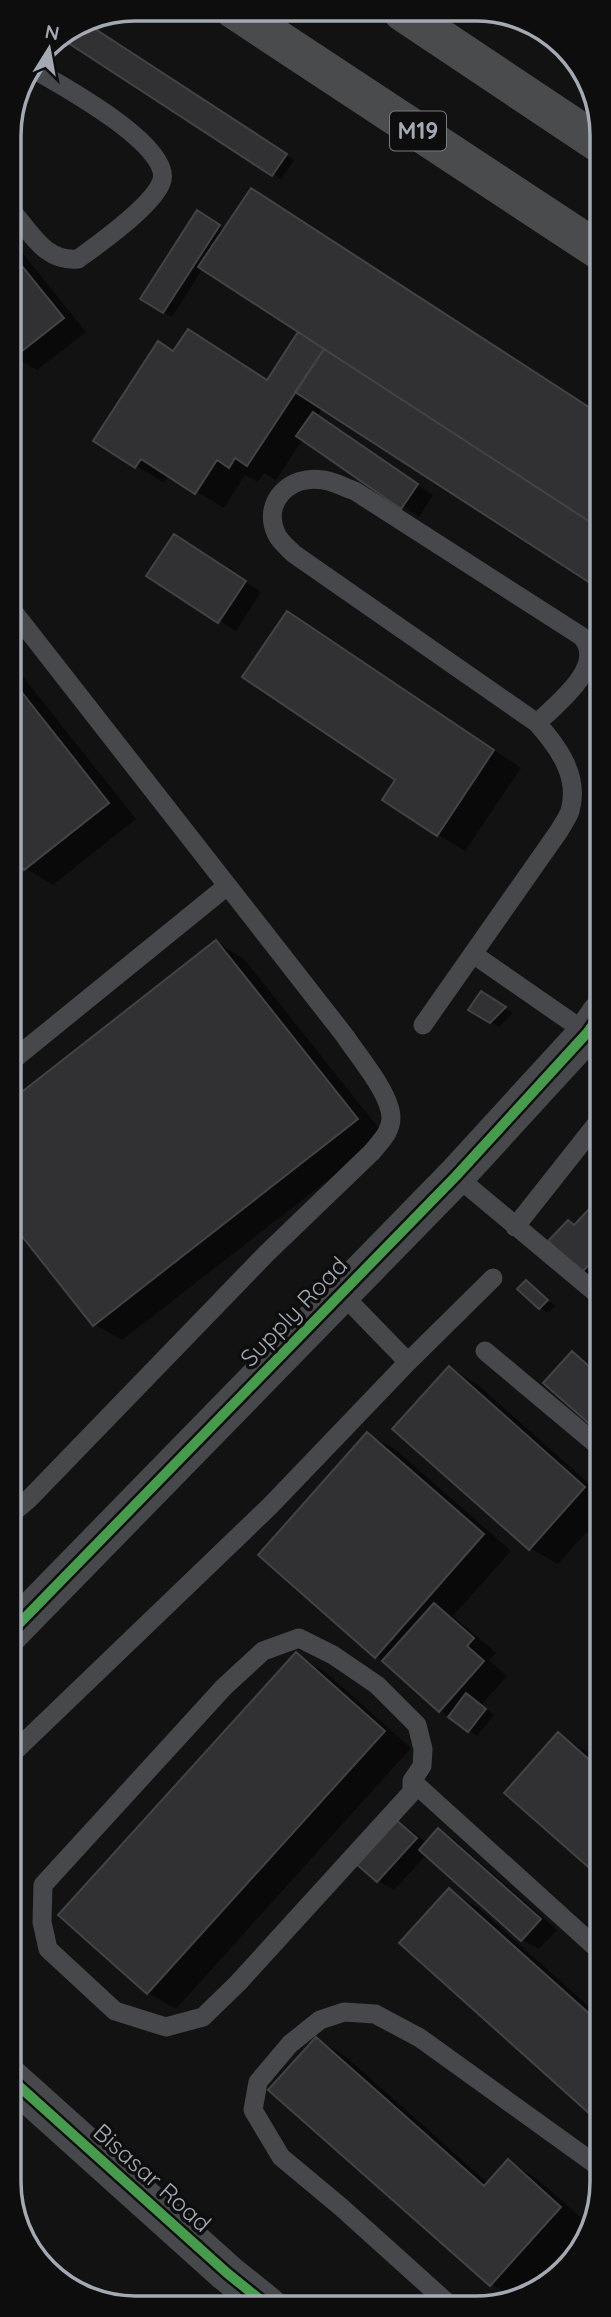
<svg xmlns="http://www.w3.org/2000/svg" width="611" height="2317" viewBox="0 0 611 2317" font-family="Quicksand,sans-serif">
  <style>
    .shadow { fill: #0007 }
    .building { fill: #313133; stroke: #424346; stroke-width: 2 }
    .lines { fill: none; stroke-linecap: round; stroke-linejoin: round }
    .lane { stroke: #47484b; stroke-width: 19 }
    .street { stroke: #47484b; stroke-width: 38 }
    .highway { stroke: #494b4d; stroke-width: 38 }
    .cycleway-casing { stroke: #0d0d0e; stroke-width: 15 }
    .cycleway { stroke: #469c4c; stroke-width: 10 }
    .labels { text-anchor: middle; stroke-width: 7; stroke-linejoin: round; paint-order: stroke }
    .shield { fill: #0d0d0e; stroke: #767b82; stroke-width: 2 }
    .shield-label { font-size: 23px; font-weight: bold; fill: #a3aab4 }
    .street-label { font-size: 24px; fill: #a3aab4; stroke: #0d0d0e }
    .rim { fill: none; stroke: #a3aab4; stroke-width: 3.5 }
  </style>
  <rect width="100%" height="100%" fill="#121213"/>
  <path class="shadow" d="M82,21L294,160L281,179L61,36Z
    M251,190L601,415V588L323,408L317,417L433,495L419,517L303,439L276,480L264,473L258,482L245,475L224,508L169,475L164,483L95,440L174,353L268,381L301,332L203,268L172,317L142,298L197,213L225,230Z
    M9,236L86,332L37,370L14,357L9,351Z
    M191,546L261,592L236,631L149,576Z
    M287,613L315,630L521,768L465,851L437,834L398,780Z
    M9,659L136,819L53,885L25,868L9,849Z
    M9,894L17,903L9,909Z
    M216,942L244,959L385,1136L122,1340L94,1324Z
    M481,994L513,1013L499,1027L471,1009Z
    M595,1206L602,1210V1278L599,1281L583,1271L575,1226Z
    M526,1282L555,1306L548,1313L540,1308Z
    M572,1353L602,1373V1432Z
    M449,1368L477,1384L602,1495V1515L558,1564L530,1548Z
    M368,1434L396,1450L511,1551L453,1616L496,1653L489,1660L507,1676L481,1705L494,1715L477,1736L440,1710L386,1662L376,1656Z
    M296,1655L324,1671L411,1748L176,2009L148,1993Z
    M558,1735L586,1751L602,1765V1877Z
    M395,1821L412,1831L427,1843L439,1830L455,1840L557,1930L539,1949L522,1940L427,1854L394,1890L378,1881Z
    M449,1891L477,1907L602,2018V2122L402,1943Z
    M316,2039L344,2055L489,2184L508,2162L536,2178L588,2224L532,2286L513,2297L491,2284L270,2090Z"/>
  <path class="building" d="M83,21L287,154L272,176L59,37Z
    M251,188L601,415V529L198,267Z
    M197,210L220,225L163,313L140,299Z
    M9,250L64,318L13,358L9,353Z
    M188,329L267,380L298,332L324,349L247,466L235,458L229,468L217,460L195,494L141,459L135,468L93,441L158,341L173,351Z
    M324,349L601,529V590L295,392Z
    M313,412L418,484L401,509L296,436Z
    M174,534L246,581L218,623L146,576Z
    M287,611L494,750L437,836L382,800L395,780L242,677Z
    M9,676L109,803L24,870L9,852Z
    M216,940L358,1119L93,1326L9,1220V1102Z
    M481,991L506,1007L490,1023L468,1010Z
    M594,1204L602,1211V1252L581,1273L548,1241L568,1220L574,1225Z
    M526,1280L548,1300L539,1309L517,1289Z
    M572,1351L602,1378V1435L543,1383Z
    M449,1366L585,1487L529,1550L392,1429Z
    M367,1432L484,1534L375,1658L258,1555Z
    M434,1603L474,1638L467,1646L484,1661L439,1712L382,1661Z
    M296,1652L385,1731L147,1994L58,1915Z
    M466,1693L486,1709L468,1732L448,1717Z
    M558,1732L602,1771V1879L504,1793Z
    M395,1819L417,1838L377,1882L355,1863Z
    M438,1828L541,1919L521,1941L419,1850Z
    M449,1888L602,2025V2121L600,2123L399,1943Z
    M316,2037L484,2186L508,2159L561,2207L490,2286L268,2090Z"/>
  <g class="lines">
    <path class="lane" d="M9,208C31,231 43,262 78,259C99,244 151,207 161,183C177,148 61,85 35,70
      M9,606L345,1036C358,1056 391,1094 391,1118C391,1132 380,1142 372,1152L266,1254L29,1499L10,1515
      M473,954L587,1033
      M423,1025L559,831C563,824 568,817 570,811C580,776 558,747 537,723L294,554C288,548 279,541 276,533C262,501 291,474 323,480C334,481 345,488 355,491L581,636C609,664 556,705 537,723
      M9,1063L227,886
      M456,1176L602,1298
      M515,1227L602,1117
      M341,1293L408,1362
      M485,1351L602,1449
      M299,1638L333,1655L377,1685L417,1725L423,1749L422,1766L412,1781V1792L238,1983L203,2017L166,2027L115,2011L48,1949L42,1922L43,1885L224,1687L263,1651Z
      M15,1751L270,1506L408,1362L493,1278
      M412,1781L602,1953
      M452,2307L341,2207L281,2157L253,2110L258,2082L290,2044L320,2020L344,2012L375,2014L420,2038L602,2169"/>
    <path class="street" d="M10,1633L456,1176L587,1033L601,1013
      M10,2078L227,2273L268,2306"/>
    <path class="highway" d="M234,10L601,252
      M402,12L601,145"/>
    <g class="cycleway-casing">
      <path id="cycleway" d="M10,1633L456,1176L587,1033L601,1013
        M10,2078L227,2273L268,2306"/>
    </g>
    <use href="#cycleway" class="cycleway"/>
  </g>
  <g class="labels">
    <rect class="shield" x="390" y="111.5" width="56" height="39" rx="5"/>
    <g class="shield-label">
      <text x="418" y="139">M19</text>
    </g>
    <g class="street-label">
      <text transform="translate(294 1312) rotate(-46)" y="8">Supply Road</text>
      <text transform="translate(152 2178) rotate(42)" y="8">Bisasar Road</text>
    </g>
  </g>
  <path d="M0 0H611V2317H0ZM135 21H476A114 114 0 0 1 590 135V2182A114 114 0 0 1 476 2296H135A114 114 0 0 1 21 2182V135A114 114 0 0 1 135 21Z" fill="#0d0d0e" fill-rule="evenodd"/>
  <path class="rim" d="M135 21H476A114 114 0 0 1 590 135V2182A114 114 0 0 1 476 2296H135A114 114 0 0 1 21 2182V135A114 114 0 0 1 135 21Z"/>
  <g transform="translate(49 49) rotate(11)" stroke="#0d0d0e" stroke-width="5" paint-order="stroke">
  <path d="M0-5L12 26L0 18L-12 26Z" fill="#a3aab4"/>
  <text y="-10" font-size="19" font-weight="bold" text-anchor="middle" fill="#a3aab4">N</text>
  </g>
</svg>
